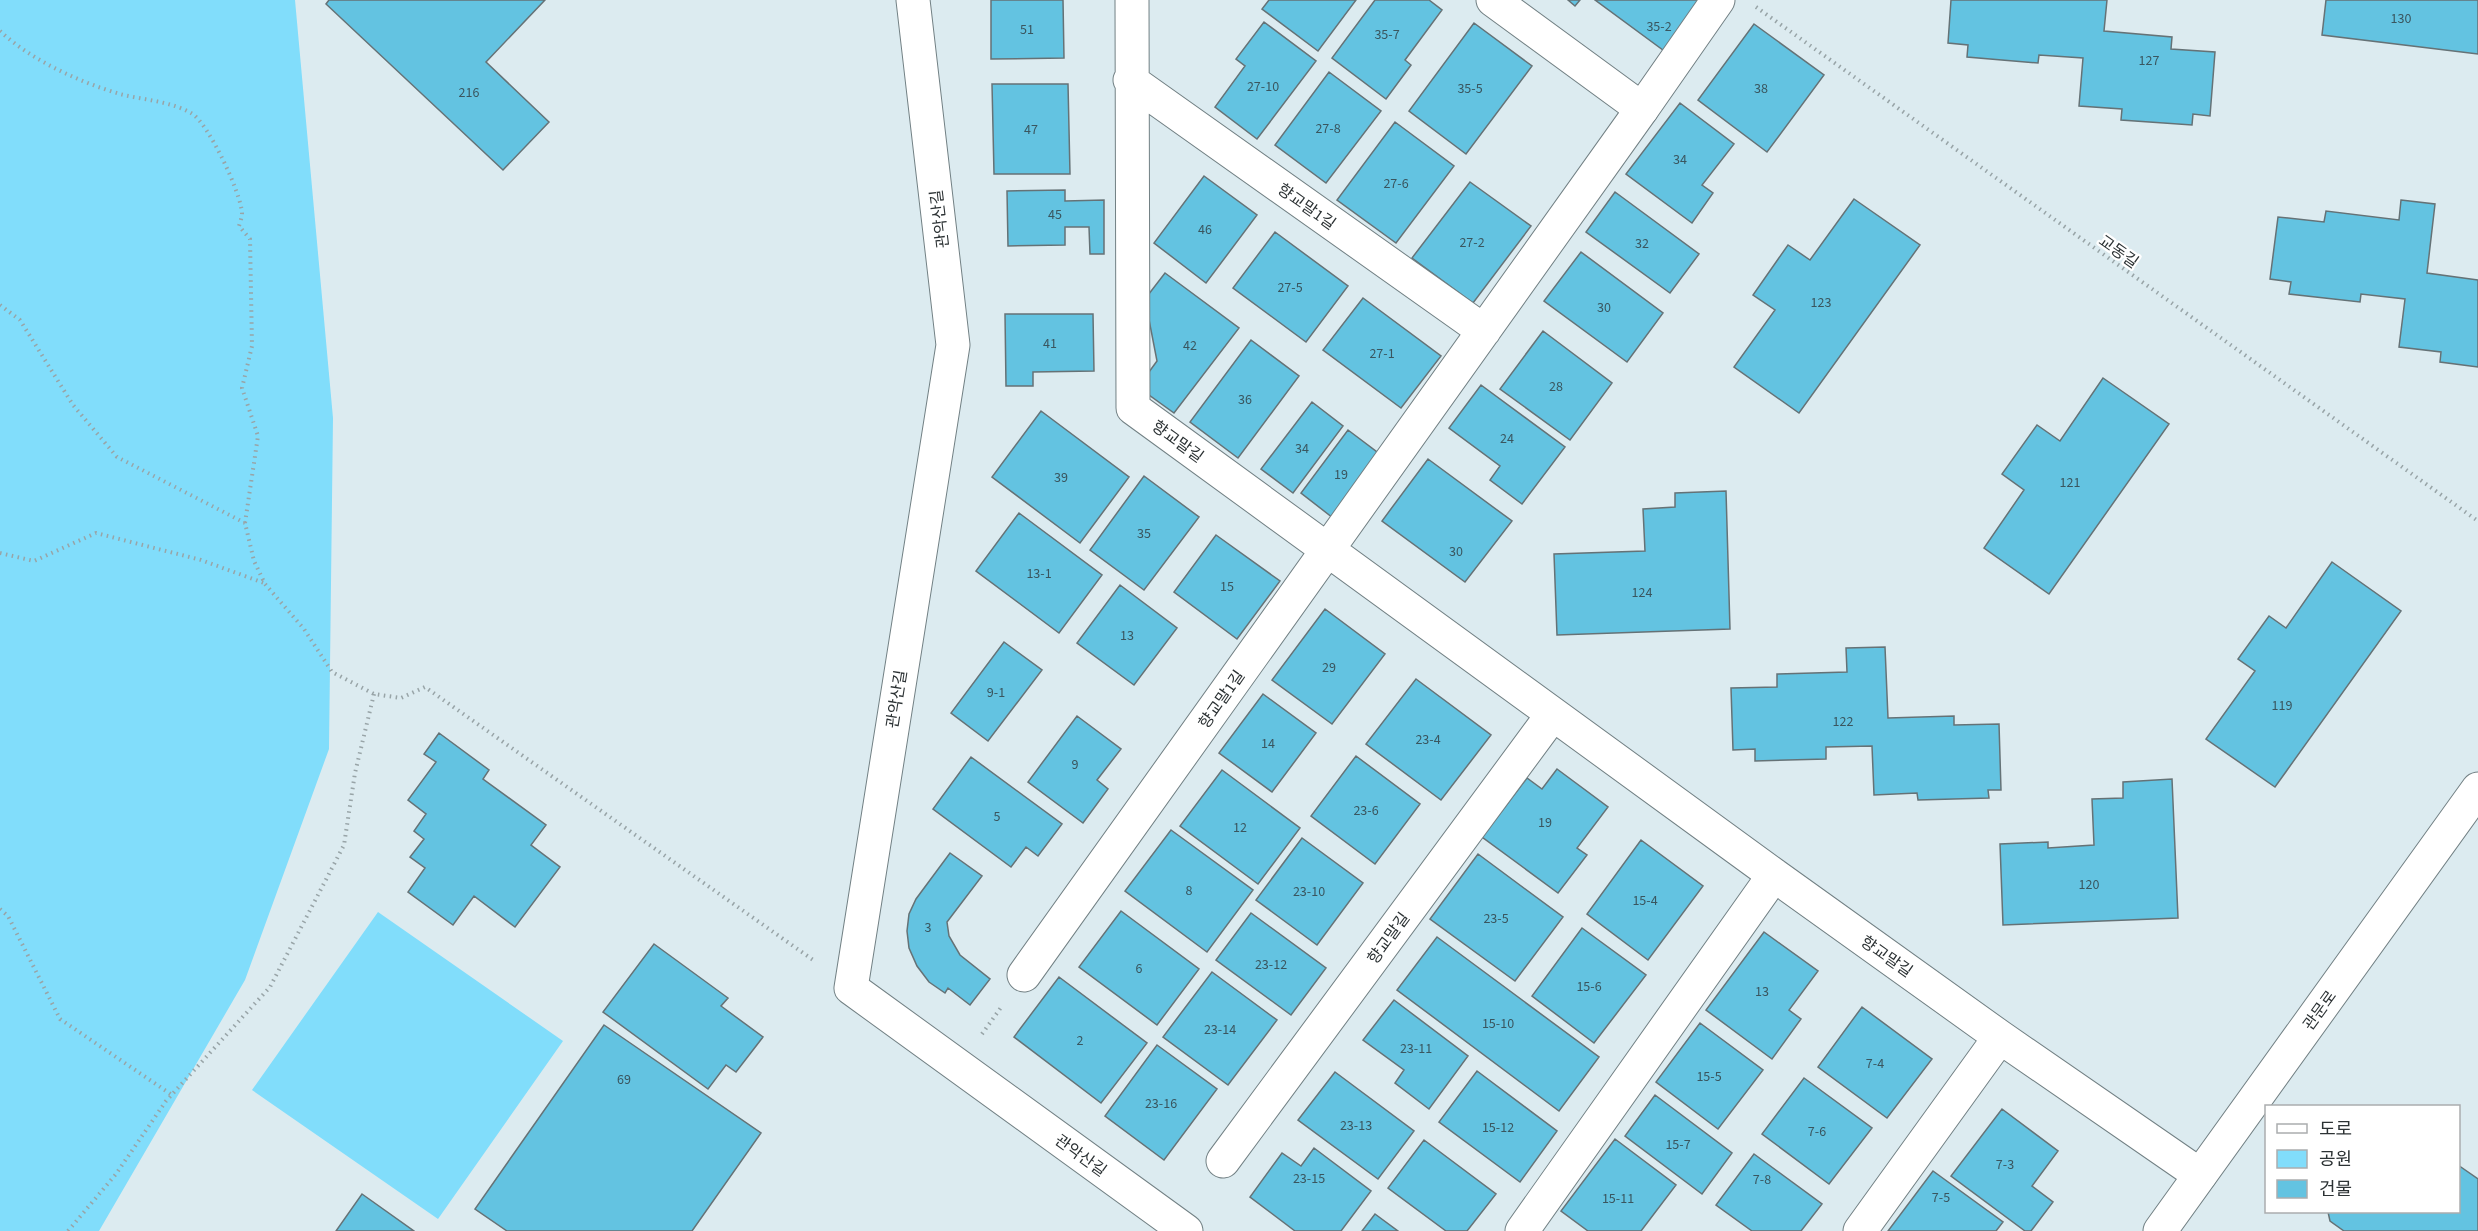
<svg xmlns="http://www.w3.org/2000/svg" width="2478" height="1231" viewBox="0 0 2478 1231" font-family="'Source Sans 3','Noto Sans KR',sans-serif">
  <style>
    .green { fill: #81ddfb }
    .building { fill: #63c3e1; stroke: #657276; stroke-width: 1.5 }
    .lines { fill: none; stroke-linecap: round; stroke-linejoin: round }
    .pedestrian-casing { stroke: #728084; stroke-width: 35 }
    .minor-casing { stroke: #728084; stroke-width: 35 }
    .tertiary-casing { stroke: #728084; stroke-width: 35 }
    .path { stroke: #98a4a7; stroke-width: 4; stroke-dasharray: 1.5 4.5; stroke-linecap: butt }
    .pedestrian { stroke: #fff; stroke-width: 33 }
    .minor { stroke: #fff; stroke-width: 33 }
    .tertiary { stroke: #fff; stroke-width: 33 }
    .labels { text-anchor: middle; stroke-width: 4.5; stroke-linejoin: round; paint-order: stroke }
    .number-label { font-size: 14px; fill: #3a565f }
    .street-label { font-size: 16px; fill: #2c3234; stroke: #fff }
  </style>
  <rect width="100%" height="100%" fill="#dcebf0"/>
  <path class="green" d="M0,0H295L333,418L329,749L245,980L99,1231H0Z
    M378,912L563,1041L438,1219L252,1090Z"/>
  <path class="building" d="M329,0H545L486,62L549,122L503,170L326,4Z
    M991,0H1063L1064,58L991,59Z
    M1269,0H1356L1318,51L1262,9Z
    M1375,0H1429L1442,10L1405,60L1411,65L1386,99L1332,58Z
    M1568,0H1580L1575,6Z
    M1595,0H1706L1667,53Z
    M1951,0H2107L2104,31L2172,37L2171,49L2215,52L2210,116L2193,114L2192,125L2121,120L2122,109L2079,106L2083,58L2039,55L2038,63L1967,57L1968,45L1948,43Z
    M2326,0H2478V54L2322,35Z
    M1264,22L1316,61L1257,139L1215,107L1245,66L1236,59Z
    M1474,23L1532,66L1466,154L1409,111Z
    M1754,24L1824,75L1767,152L1698,100Z
    M1329,72L1381,111L1326,183L1275,145Z
    M992,84H1068L1070,174H994Z
    M1680,103L1734,144L1702,185L1713,193L1692,223L1626,174Z
    M1395,122L1454,166L1396,243L1337,200Z
    M1204,176L1257,215L1206,283L1154,243Z
    M1470,182L1531,226L1473,303L1412,258Z
    M1065,190V201L1104,200V254H1090L1089,227H1065V245L1008,246L1007,191Z
    M1615,192L1699,254L1670,293L1586,232Z
    M1854,199L1920,245L1799,413L1734,367L1775,310L1753,295L1788,245L1810,260Z
    M2401,200L2435,204L2427,273L2478,280V367L2440,362L2441,352L2399,347L2405,299L2361,294L2360,302L2289,294L2291,282L2270,279L2278,217L2324,222L2326,211L2399,220Z
    M1275,232L1348,286L1306,342L1233,288Z
    M1581,252L1663,313L1627,362L1544,301Z
    M1165,273L1239,328L1174,413L1138,387L1157,361L1145,299Z
    M1363,298L1441,356L1401,408L1323,350Z
    M1005,314H1093L1094,371L1033,372V386H1006Z
    M1543,331L1612,383L1570,440L1500,389Z
    M1251,340L1299,376L1238,458L1190,422Z
    M2103,378L2169,424L2049,594L1984,548L2024,490L2002,474L2037,425L2060,441Z
    M1481,385L1565,447L1522,504L1490,480L1500,466L1449,428Z
    M1312,402L1343,426L1293,493L1261,469Z
    M1041,411L1129,477L1080,543L992,477Z
    M1348,430L1381,455L1333,518L1301,493Z
    M1428,459L1512,521L1465,582L1382,521Z
    M1144,476L1199,517L1144,590L1090,550Z
    M1726,491L1730,629L1557,635L1554,554L1645,551L1643,509L1675,507V493Z
    M1019,513L1102,575L1059,633L976,571Z
    M1216,535L1280,581L1237,639L1174,592Z
    M2332,562L2401,611L2275,787L2206,739L2255,671L2238,659L2269,616L2286,628Z
    M1120,585L1177,628L1134,685L1077,643Z
    M1325,609L1385,654L1332,724L1272,680Z
    M1004,642L1042,670L988,741L951,713Z
    M1885,647L1888,718L1954,716V725L1999,724L2001,790H1988L1989,798L1918,800L1917,793L1874,795L1872,746L1826,747V759L1755,761V749L1733,750L1731,688L1777,687V674L1847,672L1846,648Z
    M1416,679L1491,735L1441,800L1366,744Z
    M1263,694L1316,733L1272,792L1219,753Z
    M1077,716L1121,749L1097,780L1108,789L1083,823L1028,782Z
    M439,733L489,770L483,779L546,825L531,845L560,867L515,927L474,896L453,925L408,892L425,868L410,857L424,839L414,831L426,814L408,800L436,762L424,754Z
    M1356,756L1420,804L1375,864L1311,816Z
    M971,757L1062,824L1038,856L1026,847L1011,867L933,809Z
    M1557,769L1608,807L1577,848L1587,855L1558,893L1482,837L1527,778L1542,789Z
    M1222,770L1300,828L1258,884L1180,826Z
    M2172,779L2178,918L2003,925L2000,844L2048,842V848L2094,845L2092,799L2123,798V782Z
    M1171,830L1253,890L1207,952L1125,891Z
    M1302,838L1363,883L1317,945L1256,900Z
    M1641,840L1703,886L1648,960L1587,914Z
    M950,853L982,876L947,922L949,936L960,955L990,979L970,1005L948,988L945,993L929,982L917,966L909,948L907,931L909,914L916,899Z
    M1478,854L1563,917L1515,981L1430,919Z
    M1121,911L1199,969L1157,1025L1079,967Z
    M1251,913L1326,968L1291,1015L1216,960Z
    M1582,928L1646,975L1594,1043L1532,996Z
    M1764,932L1818,971L1789,1010L1801,1019L1772,1059L1706,1010Z
    M1437,937L1599,1057L1559,1111L1397,990Z
    M654,944L728,998L721,1006L763,1037L736,1072L726,1065L708,1089L603,1012Z
    M1212,972L1277,1020L1228,1085L1163,1037Z
    M1059,977L1147,1043L1101,1103L1014,1037Z
    M1394,1000L1468,1056L1429,1109L1395,1083L1404,1070L1363,1040Z
    M1862,1007L1932,1059L1887,1118L1818,1067Z
    M1700,1023L1763,1070L1718,1129L1656,1082Z
    M604,1025L761,1133L692,1231H507L475,1209Z
    M1157,1045L1217,1089L1164,1160L1105,1116Z
    M1477,1071L1557,1131L1520,1182L1439,1122Z
    M1335,1072L1414,1131L1378,1179L1298,1120Z
    M1804,1078L1872,1128L1829,1184L1762,1134Z
    M1655,1095L1732,1153L1702,1194L1625,1136Z
    M2002,1109L2058,1151L2032,1186L2053,1202L2031,1231H2025L1951,1176Z
    M1615,1139L1676,1185L1641,1231H1588L1561,1211Z
    M1424,1140L1496,1194L1467,1231H1446L1388,1188Z
    M1314,1148L1371,1191L1341,1231H1295L1250,1197L1282,1153L1301,1166Z
    M1754,1154L1822,1204L1801,1231H1752L1716,1205Z
    M2458,1165L2478,1179V1231H2344L2330,1221L2328,1212H2458Z
    M1933,1171L2003,1222L1996,1231H1888Z
    M362,1194L414,1231H336Z
    M1375,1214L1398,1231H1362Z"/>
  <g class="lines">
    <g class="pedestrian-casing">
      <path id="pedestrian" d="M1642,109L1718,0"/>
    </g>
    <g class="minor-casing">
      <path id="minor" d="M1132,0L1133,408L1774,875L2000,1037L2200,1175
        M1130,80L1484,331
        M1024,975L1642,109L1493,0
        M1223,1161L1553,714
        M1522,1231L1774,875
        M1860,1231L2000,1037"/>
    </g>
    <g class="tertiary-casing">
      <path id="tertiary" d="M913,0L953,345L851,988L1186,1231
        M2160,1231L2478,789"/>
    </g>
    <path class="path" d="M1756,7L2478,521
      M0,31C31,60 79,82 120,94C143,100 170,101 191,113C208,122 241,193 242,213C242,217 240,223 239,226L250,239L252,346L242,388L258,436L245,523
      M0,305L20,320L73,405L117,457L245,523L254,561L265,584L304,629L332,672L374,694L401,698L425,687L816,962
      M0,553L34,561L96,533L201,560L264,583
      M0,909L8,916L60,1019L172,1095
      M982,1034L1002,1006
      M68,1231L116,1174L166,1101L270,987L344,845L355,773L374,694"/>
    <use href="#pedestrian" class="pedestrian"/>
    <use href="#minor" class="minor"/>
    <use href="#tertiary" class="tertiary"/>
  </g>
  <g class="labels">
    <g class="number-label">
      <text x="2401" y="23">130</text>
      <text x="1659" y="31">35-2</text>
      <text x="1027" y="34">51</text>
      <text x="1387" y="39">35-7</text>
      <text x="2149" y="65">127</text>
      <text x="1263" y="91">27-10</text>
      <text x="1470" y="93">35-5</text>
      <text x="1761" y="93">38</text>
      <text x="469" y="97">216</text>
      <text x="1328" y="133">27-8</text>
      <text x="1031" y="134">47</text>
      <text x="1680" y="164">34</text>
      <text x="1396" y="188">27-6</text>
      <text x="1055" y="219">45</text>
      <text x="1205" y="234">46</text>
      <text x="1472" y="247">27-2</text>
      <text x="1642" y="248">32</text>
      <text x="1290" y="292">27-5</text>
      <text x="1821" y="307">123</text>
      <text x="1604" y="312">30</text>
      <text x="1050" y="348">41</text>
      <text x="1190" y="350">42</text>
      <text x="1382" y="358">27-1</text>
      <text x="1556" y="391">28</text>
      <text x="1245" y="404">36</text>
      <text x="1507" y="443">24</text>
      <text x="1302" y="453">34</text>
      <text x="1341" y="479">19</text>
      <text x="1061" y="482">39</text>
      <text x="2070" y="487">121</text>
      <text x="1144" y="538">35</text>
      <text x="1456" y="556">30</text>
      <text x="1039" y="578">13-1</text>
      <text x="1227" y="591">15</text>
      <text x="1642" y="597">124</text>
      <text x="1127" y="640">13</text>
      <text x="1329" y="672">29</text>
      <text x="996" y="697">9-1</text>
      <text x="2282" y="710">119</text>
      <text x="1843" y="726">122</text>
      <text x="1428" y="744">23-4</text>
      <text x="1268" y="748">14</text>
      <text x="1075" y="769">9</text>
      <text x="1366" y="815">23-6</text>
      <text x="997" y="821">5</text>
      <text x="1545" y="827">19</text>
      <text x="1240" y="832">12</text>
      <text x="2089" y="889">120</text>
      <text x="1189" y="895">8</text>
      <text x="1309" y="896">23-10</text>
      <text x="1645" y="905">15-4</text>
      <text x="1496" y="923">23-5</text>
      <text x="928" y="932">3</text>
      <text x="1271" y="969">23-12</text>
      <text x="1139" y="973">6</text>
      <text x="1589" y="991">15-6</text>
      <text x="1762" y="996">13</text>
      <text x="1498" y="1028">15-10</text>
      <text x="1220" y="1034">23-14</text>
      <text x="1080" y="1045">2</text>
      <text x="1416" y="1053">23-11</text>
      <text x="1875" y="1068">7-4</text>
      <text x="1709" y="1081">15-5</text>
      <text x="624" y="1084">69</text>
      <text x="1161" y="1108">23-16</text>
      <text x="1356" y="1130">23-13</text>
      <text x="1498" y="1132">15-12</text>
      <text x="1817" y="1136">7-6</text>
      <text x="1678" y="1149">15-7</text>
      <text x="2005" y="1169">7-3</text>
      <text x="1309" y="1183">23-15</text>
      <text x="1762" y="1184">7-8</text>
      <text x="1941" y="1202">7-5</text>
      <text x="1618" y="1203">15-11</text>
    </g>
    <g class="street-label">
      <text transform="translate(1307 206) rotate(35)" y="6">향교말1길</text>
      <text transform="translate(939 219) rotate(-97)" y="6">관악산길</text>
      <text transform="translate(2119 251) rotate(35)" y="6">교동길</text>
      <text transform="translate(1178 441) rotate(36)" y="6">향교말길</text>
      <text transform="translate(896 699) rotate(-81)" y="6">관악산길</text>
      <text transform="translate(1221 699) rotate(-55)" y="6">향교말1길</text>
      <text transform="translate(1388 938) rotate(-54)" y="6">향교말길</text>
      <text transform="translate(1887 956) rotate(35)" y="6">향교말길</text>
      <text transform="translate(2319 1010) rotate(-54)" y="6">관문로</text>
      <text transform="translate(1081 1155) rotate(36)" y="6">관악산길</text>
    </g>
  </g>
  <rect x="2265" y="1105" width="195" height="108" fill="#ffffff" stroke="#abadae" stroke-width="1.5"/>
  <rect x="2277" y="1124" width="30" height="9" fill="#ffffff" stroke="#abadae" stroke-width="1.5"/>
  <text x="2319" y="1135" font-size="18" fill="#2c3234">도로</text>
  <rect x="2277" y="1150" width="30" height="18" fill="#81ddfb" stroke="#abadae" stroke-width="1.5"/>
  <text x="2319" y="1165" font-size="18" fill="#2c3234">공원</text>
  <rect x="2277" y="1180" width="30" height="18" fill="#63c3e1" stroke="#abadae" stroke-width="1.5"/>
  <text x="2319" y="1195" font-size="18" fill="#2c3234">건물</text>
</svg>
